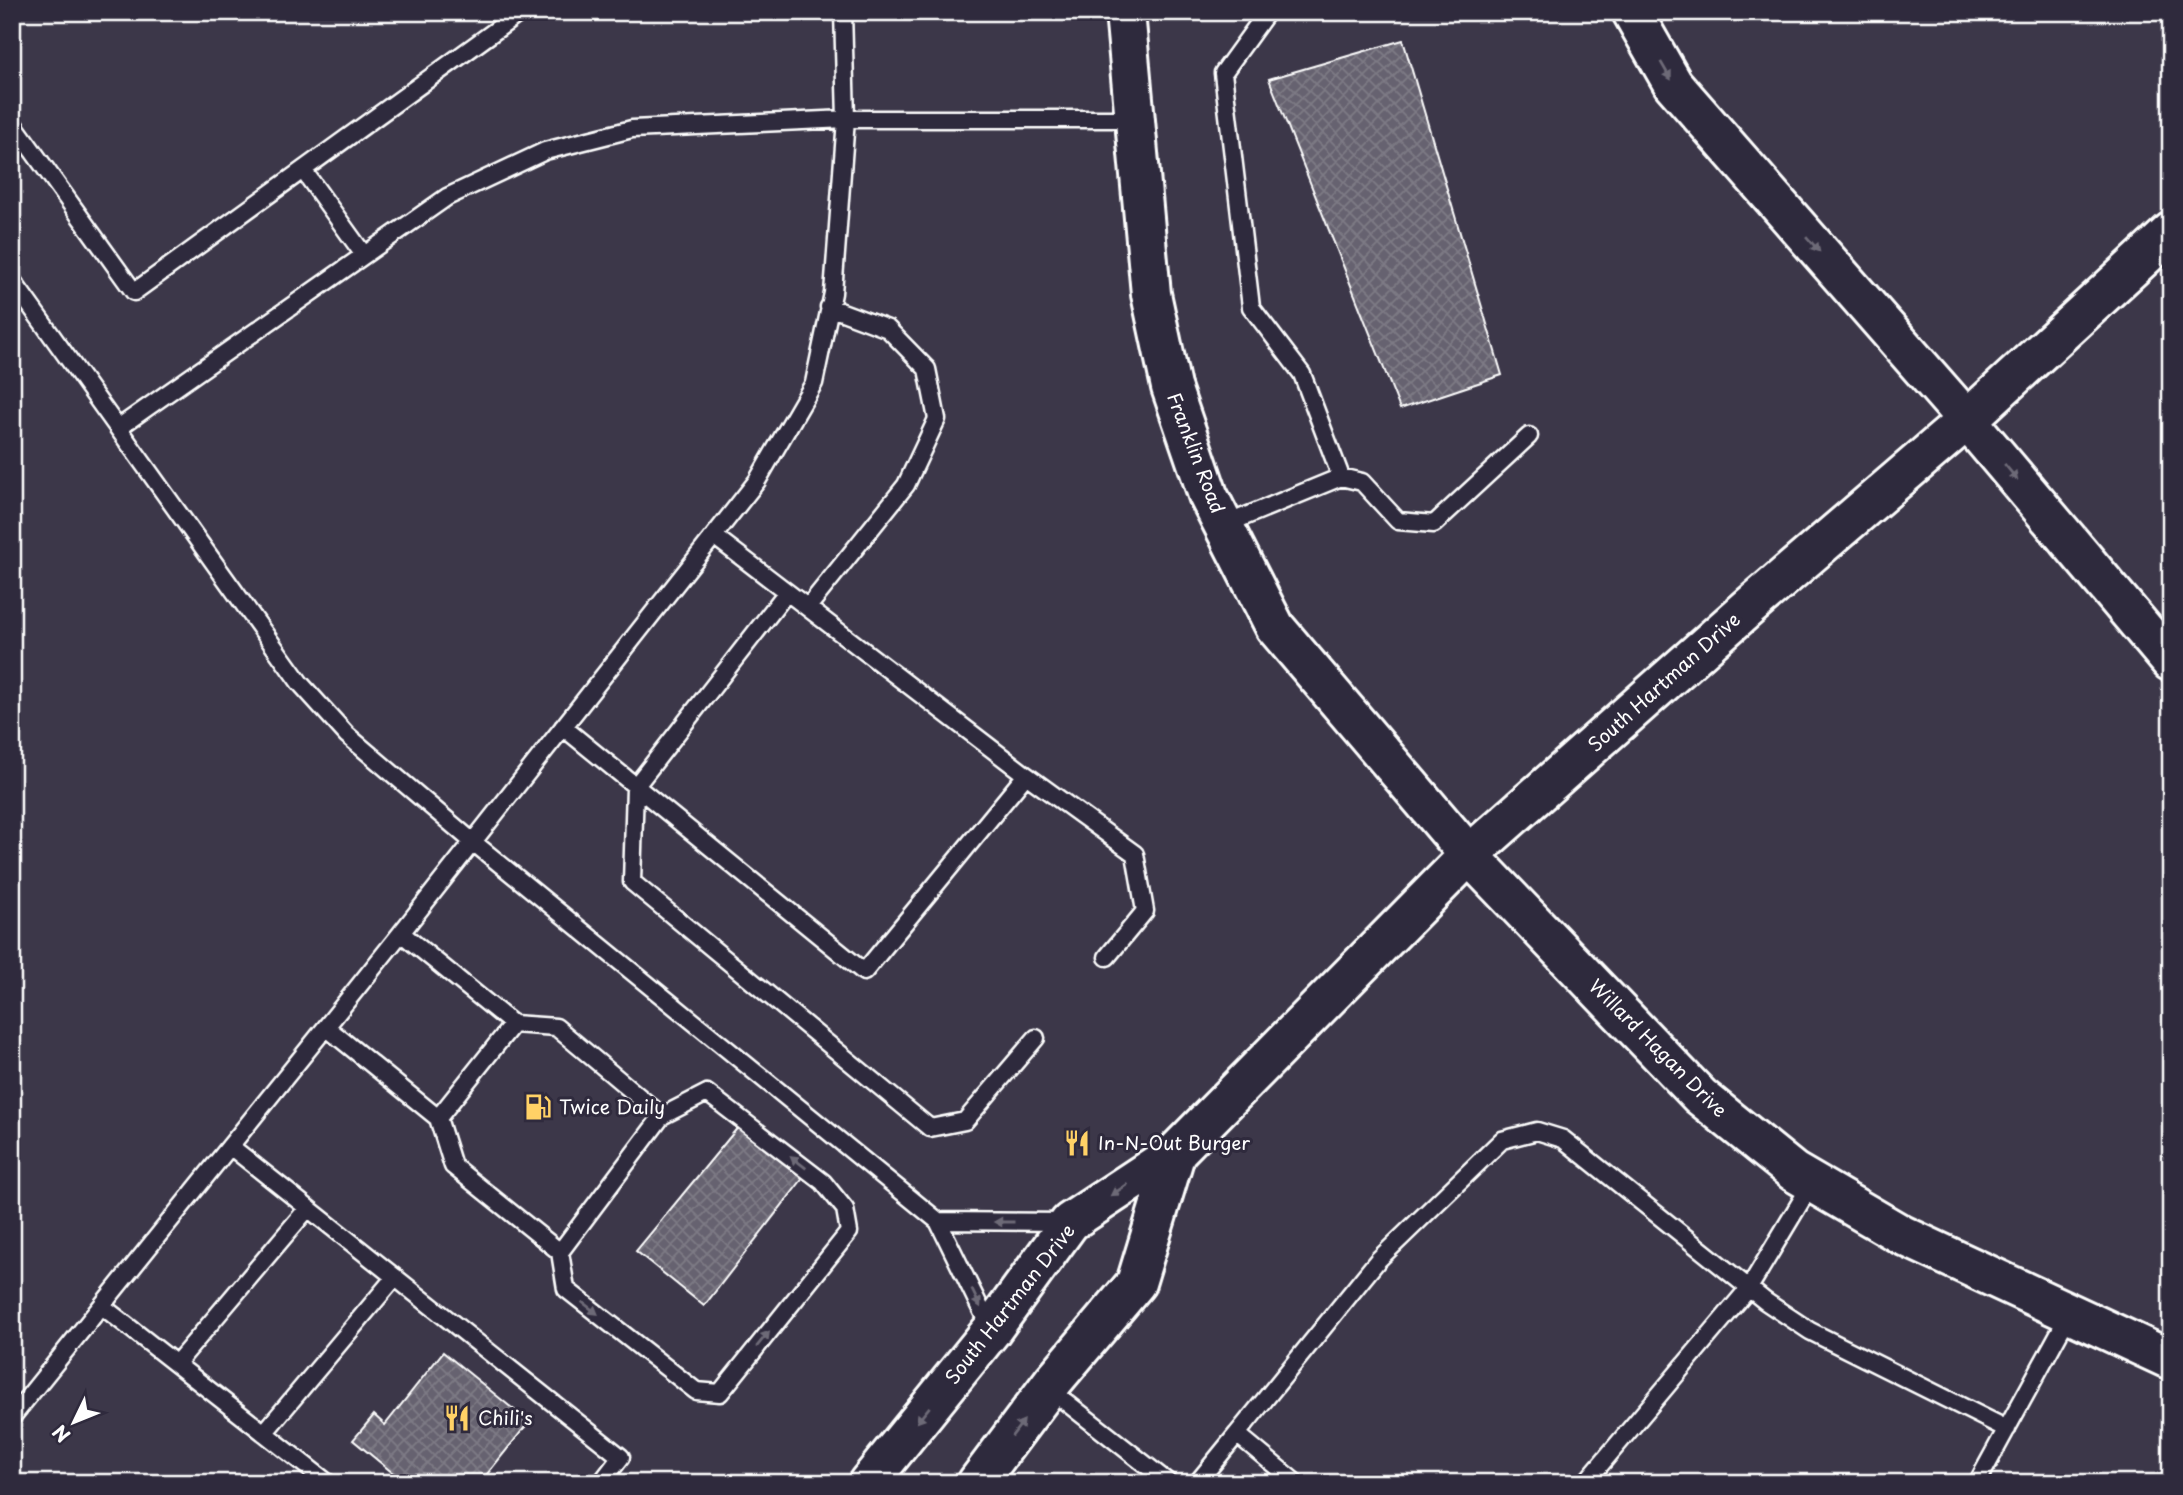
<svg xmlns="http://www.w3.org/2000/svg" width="2183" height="1495" viewBox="0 0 2183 1495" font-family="'Playpen Sans',sans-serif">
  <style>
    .building { fill: url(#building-cross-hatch); stroke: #fff; stroke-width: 2 }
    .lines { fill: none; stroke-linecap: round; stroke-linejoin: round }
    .lane-casing { stroke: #fff; stroke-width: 21 }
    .secondary-casing { stroke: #fff; stroke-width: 44 }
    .highway-casing { stroke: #fff; stroke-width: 44 }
    .lane { stroke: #2f2a3d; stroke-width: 16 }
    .secondary { stroke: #2f2a3d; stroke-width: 38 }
    .highway { stroke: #2f2a3d; stroke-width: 38 }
    .oneway { fill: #6d6a77 }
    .labels { text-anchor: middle; stroke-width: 6; stroke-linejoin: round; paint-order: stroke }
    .street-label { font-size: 19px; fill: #fff; stroke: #2f2a3d }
    .poi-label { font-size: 19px; fill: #fff; stroke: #2f2a3d; text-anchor: start }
  </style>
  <defs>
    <pattern id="building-cross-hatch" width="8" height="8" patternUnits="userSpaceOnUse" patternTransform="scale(1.75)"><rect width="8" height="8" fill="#666270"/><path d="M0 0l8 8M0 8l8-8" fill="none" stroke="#7d7a85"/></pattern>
  </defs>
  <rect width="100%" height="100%" fill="#3c3749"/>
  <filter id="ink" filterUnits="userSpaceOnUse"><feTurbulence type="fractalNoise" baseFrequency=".0143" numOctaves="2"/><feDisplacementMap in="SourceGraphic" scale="14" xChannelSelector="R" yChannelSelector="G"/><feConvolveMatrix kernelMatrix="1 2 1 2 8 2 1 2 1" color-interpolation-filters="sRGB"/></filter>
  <g filter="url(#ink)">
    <path class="building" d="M1403,40L1502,375L1400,409L1269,79Z
      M739,1126L804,1177L704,1306L636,1251Z
      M443,1352L529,1422L480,1483H405L353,1440L374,1415L385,1425Z"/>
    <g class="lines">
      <g class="lane-casing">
        <path id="lane" d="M843,12L846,119H1135
          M1264,12L1265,15L1223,73L1251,307L1302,374L1341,477
          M12,122L134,292L521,12
          M303,170L364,255
          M12,280L300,683L347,735L473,842L938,1221L990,1328
          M1224,525L1341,477L1362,482L1398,521L1434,524L1529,436
          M787,592L635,787L632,882L930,1128L965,1121L1036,1038
          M808,607L906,485L937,419L927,369L888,329L829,307
          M563,727L864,972L1026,775L714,536
          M1026,775L1135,854L1145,911L1107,957
          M326,1027L401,933
          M438,1118L453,1166L560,1252L662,1116L556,1027L513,1024
          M230,1146L621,1457L601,1483
          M938,1221L1065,1222
          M560,1252L566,1289L696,1391L720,1393L849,1232L845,1209L823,1182L707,1093L662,1116
          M102,1306L328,1483
          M176,1364L308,1208
          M1048,1388L1169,1483
          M12,1417L326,1027L438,1118L513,1024L401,933L757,481L814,383L833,293L846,119L632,129L545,151L447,197L118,428
          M264,1433L395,1277
          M1237,1434L1378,1260L1502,1140L1537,1131L1563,1139L1765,1301L1810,1331L2007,1429
          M1197,1483L1237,1434L1296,1483
          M1585,1483L1749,1288L1812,1183
          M1977,1483L2070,1313"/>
      </g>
      <g class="secondary-casing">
        <path id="secondary" d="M1125,12L1151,294L1171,387L1208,495L1275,627L1469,855L1700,1096L1794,1172L1902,1235L2171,1360
          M868,1483L991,1331L1070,1222L1176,1152L1469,855L1748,608L1967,420L2171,232
          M977,1483L1054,1380L1136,1283L1176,1152"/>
      </g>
      <g class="highway-casing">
        <path id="highway" d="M1632,12L1673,84L1967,420L2171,662"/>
      </g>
      <use href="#lane" class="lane"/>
      <use href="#secondary" class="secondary"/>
      <use href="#highway" class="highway"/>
    </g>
    <defs><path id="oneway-solid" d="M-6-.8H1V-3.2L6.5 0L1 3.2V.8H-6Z" transform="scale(1.75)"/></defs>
    <g class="oneway">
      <use href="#oneway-solid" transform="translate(1666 71) rotate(60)"/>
      <use href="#oneway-solid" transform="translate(1813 244) rotate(49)"/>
      <use href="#oneway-solid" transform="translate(2011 472) rotate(50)"/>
      <use href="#oneway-solid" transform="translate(798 1162) rotate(-142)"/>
      <use href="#oneway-solid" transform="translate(1119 1190) rotate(146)"/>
      <use href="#oneway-solid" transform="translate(1004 1222) rotate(-180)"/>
      <use href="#oneway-solid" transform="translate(976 1298) rotate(64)"/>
      <use href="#oneway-solid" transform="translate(590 1308) rotate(38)"/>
      <use href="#oneway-solid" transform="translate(763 1339) rotate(-51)"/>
      <use href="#oneway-solid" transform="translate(923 1415) rotate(129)"/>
      <use href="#oneway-solid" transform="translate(1018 1428) rotate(-53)"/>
    </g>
  </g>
  <defs>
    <g id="fuel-bare" transform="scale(2.1)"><path d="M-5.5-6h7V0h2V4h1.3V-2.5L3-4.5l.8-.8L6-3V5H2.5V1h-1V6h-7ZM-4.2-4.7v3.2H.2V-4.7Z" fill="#ffd166" stroke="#2f2a3d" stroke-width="2.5" paint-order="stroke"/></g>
    <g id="restaurant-bare" transform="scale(2.1)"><path d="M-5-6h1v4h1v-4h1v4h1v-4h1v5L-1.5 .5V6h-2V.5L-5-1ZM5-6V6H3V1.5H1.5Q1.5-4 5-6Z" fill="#ffd166" stroke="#2f2a3d" stroke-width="2.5" paint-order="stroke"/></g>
  </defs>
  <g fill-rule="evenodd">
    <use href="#fuel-bare" x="538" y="1107"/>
    <use href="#restaurant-bare" x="1077" y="1143"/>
    <use href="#restaurant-bare" x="457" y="1418"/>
  </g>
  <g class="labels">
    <g class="street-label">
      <text transform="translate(1196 453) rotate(69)" y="7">Franklin Road</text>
      <text transform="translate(1664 682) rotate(-42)" y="7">South Hartman Drive</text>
      <text transform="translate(1658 1048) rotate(45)" y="7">Willard Hagan Drive</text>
      <text transform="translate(1010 1304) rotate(-52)" y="7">South Hartman Drive</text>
    </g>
    <g class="poi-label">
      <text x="559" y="1114">Twice Daily</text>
      <text x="1098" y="1150">In-N-Out Burger</text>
      <text x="478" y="1425">Chili's</text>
    </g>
  </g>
  <rect width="2183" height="1495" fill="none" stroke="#2f2a3d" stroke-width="42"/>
  <rect x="21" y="21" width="2141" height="1453" fill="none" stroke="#fff" stroke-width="2.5" filter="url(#ink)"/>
  <g transform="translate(74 1422) rotate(227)" stroke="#2f2a3d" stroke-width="5" paint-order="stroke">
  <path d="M0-5L12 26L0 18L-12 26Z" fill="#ffffff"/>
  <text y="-10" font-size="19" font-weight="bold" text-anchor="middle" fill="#ffffff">N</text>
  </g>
</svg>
